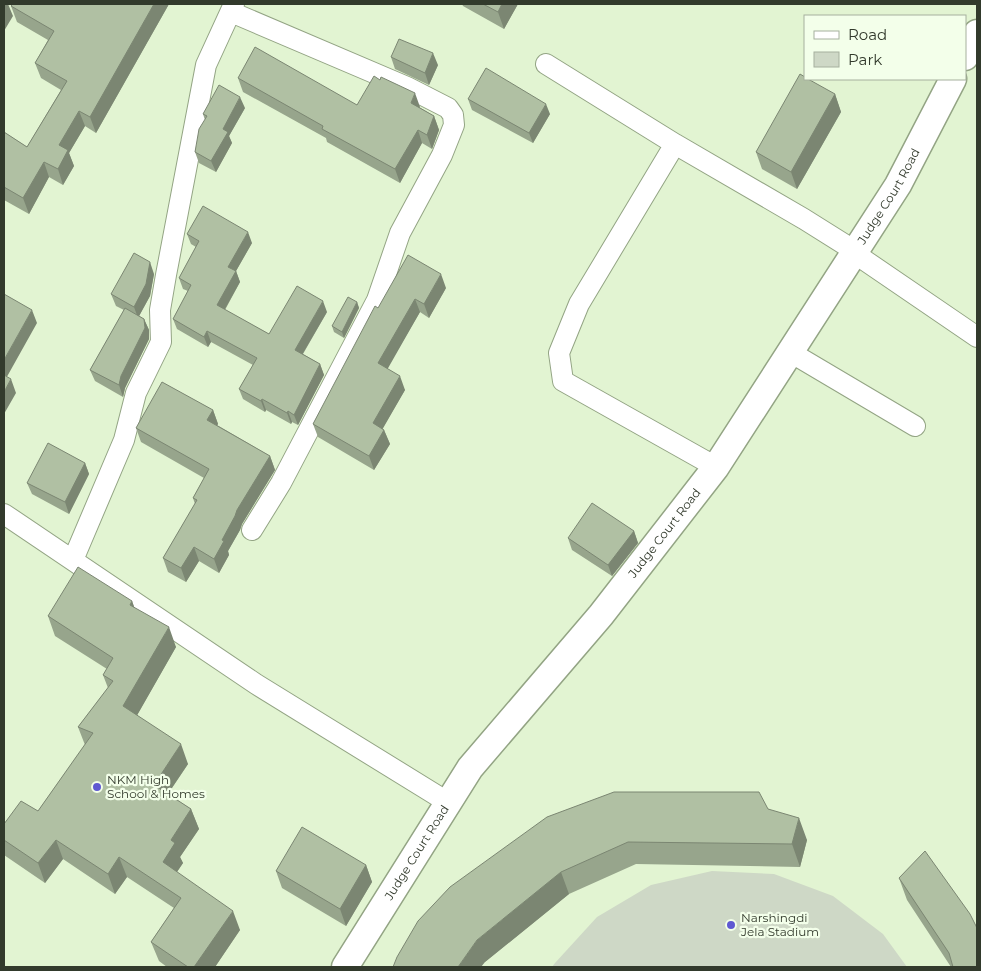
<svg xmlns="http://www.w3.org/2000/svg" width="981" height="971" viewBox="0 0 981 971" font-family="Montserrat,sans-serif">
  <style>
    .green { fill: #ced8c6 }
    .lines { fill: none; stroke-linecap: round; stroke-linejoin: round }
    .minor-casing { stroke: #93a484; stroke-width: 22 }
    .tertiary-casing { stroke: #93a484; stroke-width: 29 }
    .minor { stroke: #fff; stroke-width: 20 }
    .tertiary { stroke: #fff; stroke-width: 26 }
    .wall { fill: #97a58c }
    .shaded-wall { fill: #7b8672 }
    .building { fill: #b0c0a3; stroke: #7b8672 }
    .poi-dot { fill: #5f59d2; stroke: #f3ffea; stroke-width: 2 }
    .labels { text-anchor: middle; stroke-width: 4.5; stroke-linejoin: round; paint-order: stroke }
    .street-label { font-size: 12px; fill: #323a2c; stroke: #f3ffea }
    .poi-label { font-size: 12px; fill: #323a2c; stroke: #f3ffea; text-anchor: start }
  </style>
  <rect width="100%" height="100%" fill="#e2f4d2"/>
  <path class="green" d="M712,871L774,874L833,896L883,934L907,967H552L555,963L597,917L651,885Z"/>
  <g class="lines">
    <g class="minor-casing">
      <path id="minor" d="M231,12L407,87L448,108L453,115L454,125L442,155L400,233L377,300L281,483L252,530
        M546,64L675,144L804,219L855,251L854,253L977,337
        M675,144L579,304L559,353L563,381L716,467
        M790,352L915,426
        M4,514L256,684L449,803
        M73,560L124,440L136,393L161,342L160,310L166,275L206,65L234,4"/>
    </g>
    <g class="tertiary-casing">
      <g id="tertiary">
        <path d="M965,57L977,33"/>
        <path id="s1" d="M345,967L470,768L601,615L716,467L898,185L953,79"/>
      </g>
    </g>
    <use href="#minor" class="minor"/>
    <use href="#tertiary" class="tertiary"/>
  </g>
  <path class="wall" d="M13,4H169L96,133L85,126L69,153L74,166L63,185L49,177L29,214L4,200V132L27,147L61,90L41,78L35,63L48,40L17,22L11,6Z
    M462,4H518L504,29L463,6Z
    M391,57L438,65L429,85L395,69Z
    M238,78L357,105L420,107H419L434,116L439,130L432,149L422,143L400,183L327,142L326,138L243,92Z
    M835,94L841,112L797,189L762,169L756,152Z
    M468,99L550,114L533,143L472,110Z
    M245,108L229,136L232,143L216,172L199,163L195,152L205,120L203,114Z
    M187,234L252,243L236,271L240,282L225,310L269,334L327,312L303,354L320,364L324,375L298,425L292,422L291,424L266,410L265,412L243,399L239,389L253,365L211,342L208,347L177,329L173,319L188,291L183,289L179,278L196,247L191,244Z
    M154,274L150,296L139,316L144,319L149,330V339L125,388L123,397L95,381L90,370L124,310L116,306L111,294Z
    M446,288L429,318L420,312L387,368L405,390L382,429L384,430L390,444L374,470L318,437L313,424L378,308Z
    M357,302L359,308L344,338L334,332L332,326Z
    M213,410L218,424L217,425L270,456L275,470L242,524L240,530L228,551L229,555L219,573L199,561L186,582L168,572L163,558L195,504L193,498L204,478L141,442L136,428Z
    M85,463L89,474L69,514L32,494L27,483Z
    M634,531L638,543L612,576L572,550L568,538Z
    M132,601L134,607L176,647L137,715L188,764L168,794L191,809L199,829L180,857L183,863L177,872L240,930L215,967H167L159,961L151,942L174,908L127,877L115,894L63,859L45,883L4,855V824L38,811L85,745L78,727L108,688L103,675L107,669L55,636L48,616Z
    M768,809L807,840L800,867L636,864L569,894L485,962L547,817Z
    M366,865L372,882L346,926L282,888L276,871Z
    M899,878L977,967H951L907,900Z"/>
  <path class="shaded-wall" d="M5,4H8L13,16L4,31V6Z
    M154,4H169L96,133L90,117Z
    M502,4H518L504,29L498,12Z
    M433,53L438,65L429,85L425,73Z
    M415,93L420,107L416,116L411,103Z
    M835,94L841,112L797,189L791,172Z
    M240,97L245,108L229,136L232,143L216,172L211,161L223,129Z
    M546,104L550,114L533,143L529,133Z
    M79,111L85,126L69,153L74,166L63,185L58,169L59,145Z
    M434,116L439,130L432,149L427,135Z
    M418,130L422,143L400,183L395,169Z
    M44,162L49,177L29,214L23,198Z
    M248,232L252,243L232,278L228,267Z
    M150,262L154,274L150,296L138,318L134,307Z
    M236,271L240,282L221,316L217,305Z
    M441,274L446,288L429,318L424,304Z
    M415,299L420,312L383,377L378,363Z
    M323,301L327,312L299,360L295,350Z
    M357,302L359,308L344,338L342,332Z
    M32,310L37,323L4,382V360Z
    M144,319L149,330V339L125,388L123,397L119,385L121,376Z
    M207,331L211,342L208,347L204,337Z
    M320,364L324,375L298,425L294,415Z
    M400,376L405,390L378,437L373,423Z
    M11,379L16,393L4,414V392Z
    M262,399L266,410L265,412L261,401Z
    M213,410L218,424L212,434L207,420Z
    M288,411L292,422L291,424L287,413Z
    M384,430L390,444L374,470L369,456Z
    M270,456L275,470L242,524L240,530L228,551L229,555L219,573L214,559L222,540L237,510Z
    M85,463L89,474L69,514L65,502Z
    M634,531L638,543L612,576L608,565Z
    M194,547L199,561L186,582L181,568Z
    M132,601L139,620L130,605Z
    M169,627L176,647L131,726L123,706Z
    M181,744L188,764L161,804L154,785Z
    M191,809L199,829L180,857L183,863L170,882L163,862L171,840Z
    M799,818L807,840L800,867L792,844Z
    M56,840L63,859L45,883L38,863Z
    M119,857L127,877L115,894L108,874Z
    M366,865L372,882L346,926L340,909Z
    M561,872L569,894L485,962L481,967H458L477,940Z
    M233,911L240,930L215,967H194Z"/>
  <path class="building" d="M13,4H154L90,117L79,111L59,145L68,150L58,169L44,162L23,198L4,187V132L27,147L67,81L35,63L54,31L11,6Z
    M483,4H502L498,12Z
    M399,39L433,53L425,73L391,57Z
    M255,47L357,105L374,76L380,80L381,77L415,93L411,103L434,116L427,135L418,130L395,169L322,129L323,126L238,78Z
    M486,68L546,104L529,133L468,99Z
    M800,74L805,77V79H808L835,94L791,172L756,152Z
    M219,85L240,97L223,129L228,132L211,161L195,152L199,129L207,116L203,114Z
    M203,206L248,232L228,267L236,271L217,305L269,334L297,286L323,301L295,350L320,364L294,415L288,411L287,413L262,399L261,401L239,389L257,358L207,331L204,337L173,319L191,285L179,278L199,241L187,234Z
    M134,253L150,262L146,284L134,307L111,294Z
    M408,255L441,274L424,304L415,299L378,363L400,376L373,423L384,430L369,456L313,424L375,306L378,308Z
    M4,294L32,310L4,360Z
    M348,297L357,302L342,332L332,326Z
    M125,308L144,319L145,328L121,376L119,385L90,370Z
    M4,375L11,379L4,392Z
    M162,382L213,410L207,420L270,456L237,510L235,516L222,540L224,541L214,559L194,547L181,568L163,558L197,500L193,498L209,469L136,428Z
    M48,443L85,463L65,502L27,483Z
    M592,503L634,531L608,565L568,538Z
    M78,567L132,601L130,605L169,627L123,706L181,744L154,785L191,809L171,840L175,843L163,862L233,911L194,967H188L151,942L181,898L119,857L108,874L56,840L38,863L4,840V824L21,801L38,811L93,733L78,727L113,681L103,675L113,658L48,616Z
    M614,792H759L768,809L799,818L792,844L628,842L561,872L477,940L458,967H393L397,957L418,921L450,887L547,817Z
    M302,827L366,865L340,909L276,871Z
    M925,851L970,914L977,928V967H953L949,953L899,878Z"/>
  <g class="poi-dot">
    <circle cx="97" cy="787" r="5"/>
    <circle cx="731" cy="925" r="5"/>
  </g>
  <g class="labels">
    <g class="street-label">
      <text dy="4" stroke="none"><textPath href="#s1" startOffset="945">Judge Court Road</textPath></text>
      <text dy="4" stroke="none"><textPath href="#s1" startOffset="540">Judge Court Road</textPath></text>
      <text dy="4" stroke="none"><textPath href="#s1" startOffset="135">Judge Court Road</textPath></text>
    </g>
    <g class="poi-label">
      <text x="107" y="784">NKM High<tspan x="107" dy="14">School &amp; Homes</tspan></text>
      <text x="741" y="922">Narshingdi<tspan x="741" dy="14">Jela Stadium</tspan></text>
    </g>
  </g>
  <rect width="981" height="971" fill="none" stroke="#323a2c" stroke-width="10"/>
  <rect x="804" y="15" width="162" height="65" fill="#f3ffea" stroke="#a6b09e"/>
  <rect x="814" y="31" width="25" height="8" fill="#ffffff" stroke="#a6b09e"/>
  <text x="848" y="40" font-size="15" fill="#323a2c">Road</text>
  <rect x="814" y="52" width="25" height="15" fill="#ced8c6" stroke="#a6b09e"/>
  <text x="848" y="65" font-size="15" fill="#323a2c">Park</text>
</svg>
